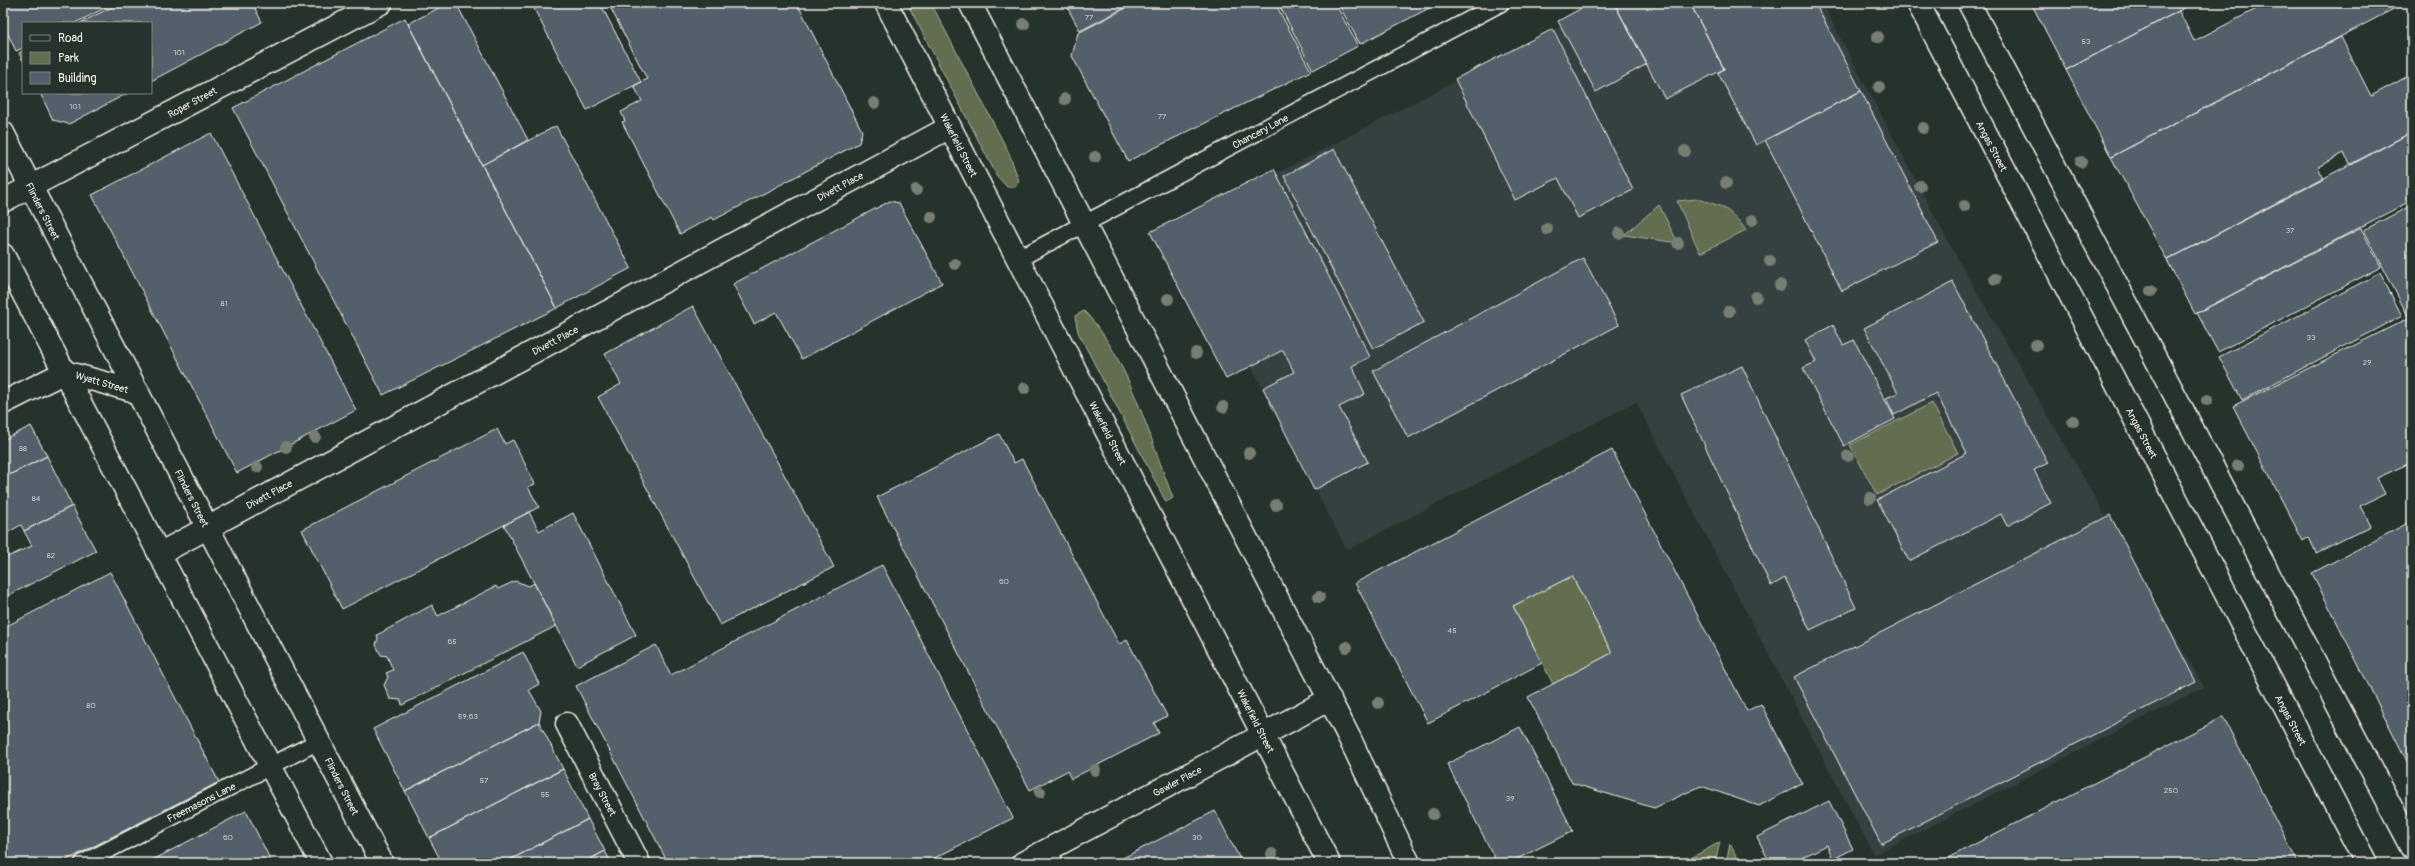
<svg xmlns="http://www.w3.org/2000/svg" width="2415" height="866" viewBox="0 0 2415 866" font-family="Pangolin,sans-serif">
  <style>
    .built { fill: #344040 }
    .green { fill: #626e50; stroke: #abb09c }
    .building { fill: #535e6b; stroke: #f4f1e8 }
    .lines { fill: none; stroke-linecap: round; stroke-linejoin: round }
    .lane-casing { stroke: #f4f1e8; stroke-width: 19 }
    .street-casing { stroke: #f4f1e8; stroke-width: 25 }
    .secondary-casing { stroke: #f4f1e8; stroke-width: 25 }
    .lane { stroke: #26332d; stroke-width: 16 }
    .street { stroke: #26332d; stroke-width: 22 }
    .secondary { stroke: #26332d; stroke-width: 22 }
    .tree { fill: #777f72 }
    .labels { text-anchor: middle; stroke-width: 3; stroke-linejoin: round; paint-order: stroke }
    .number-label { font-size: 8px; fill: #ccccc9 }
    .street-label { font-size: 10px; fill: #f4f1e8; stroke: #26332d }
  </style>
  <rect width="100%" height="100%" fill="#26332d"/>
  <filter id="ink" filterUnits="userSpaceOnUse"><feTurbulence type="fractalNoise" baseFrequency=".025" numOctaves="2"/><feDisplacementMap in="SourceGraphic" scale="8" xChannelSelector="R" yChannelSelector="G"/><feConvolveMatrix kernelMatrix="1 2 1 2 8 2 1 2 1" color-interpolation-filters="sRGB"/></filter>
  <g filter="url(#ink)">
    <path class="built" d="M1607,3H1822L1950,245L2204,687L1874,855L1636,402L1347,550L1177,225Z"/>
    <path class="green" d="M907,3H931L1009,153L1019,181L1015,187H1007L997,176Z
      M1697,199C1723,206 1729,208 1746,230L1700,253L1677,201Z
      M1659,205L1678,243L1624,235Z
      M1084,311C1127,354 1151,441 1173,498L1166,502L1078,332L1075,316Z
      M1932,403L1958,453L1877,495L1850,445Z
      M1572,576L1612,653L1553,684L1513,606Z
      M1720,842L1715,863H1682Z
      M1730,844L1740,863H1726Z
      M1658,858L1673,863H1647Z"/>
    <path class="building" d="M110,3L111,5L75,23H23V48L16,51L3,24L5,3Z
      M120,3H252L262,22L151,81V23H80Z
      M448,3H456L528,140L482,165L408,24Z
      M531,3H600L641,82L587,110Z
      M608,3H797L862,131L859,143L714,220L712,217L680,234L622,122L625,121L621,112L642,101L634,86L647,79Z
      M1065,3H1133L1080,31Z
      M1136,3H1275L1311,71L1128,161L1072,56L1078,33Z
      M1278,3H1335L1358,46L1313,70Z
      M1338,3H1439L1360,44Z
      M1591,3H1614L1647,64L1596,92L1558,21Z
      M1614,3H1690L1724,69L1665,99Z
      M1690,3H1815L1861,91L1756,145L1718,73L1724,69Z
      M2031,3H2194L2066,70Z
      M2268,3H2400L2401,5L2111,157L2066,70L2179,11L2194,41Z
      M405,18L557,308L383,395L233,108Z
      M1553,29L1633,190L1578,218L1558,178L1515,200L1455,79Z
      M2341,37L2371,96L2412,74V132L2351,165L2344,153L2318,167L2324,179L2167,260L2111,157Z
      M23,51V61L19,53Z
      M1861,91L1938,242L1842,291L1765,140Z
      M40,93H128L69,124L53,120Z
      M556,126L631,268L557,308L482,165Z
      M2412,132V200L2195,314L2167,260Z
      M211,133L356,410L237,473L92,195Z
      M1334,149L1424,322L1373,349L1284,176Z
      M1274,169L1370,357L1352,366L1365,394L1339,407L1368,462L1314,490L1263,388L1294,372L1283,350L1226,379L1150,232Z
      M890,201L899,203L942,283L802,359L776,312L754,324L733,284Z
      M2412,205V462L2377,478L2385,494L2360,506L2371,526L2316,553L2309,537L2303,541L2233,406L2409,318L2364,230Z
      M2361,228L2381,267L2218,352L2197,313Z
      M1583,258L1619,325L1408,438L1373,371Z
      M2380,273L2402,316L2242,400L2219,357Z
      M1953,282L2048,463L2034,470L2051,503L2007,526L2001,514L1909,561L1877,500L1967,453L1936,393L1894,415L1886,398L1898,393L1864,328Z
      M693,306L834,567L720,625L598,397L621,384L605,354Z
      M1833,325L1843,345L1854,340L1895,419L1844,446L1803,368L1816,362L1805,340Z
      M1742,366L1856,608L1810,630L1785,578L1771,586L1681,395Z
      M31,426L47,456L3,478V440Z
      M497,429L505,444L513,440L535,484L528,487L539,507L342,609L302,530Z
      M999,434L1014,463L1022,459L1119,644L1127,640L1167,716L1154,723L1159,733L1071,779L1067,771L1030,790L877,497Z
      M1612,450L1747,711L1761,704L1802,783L1759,806L1701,786L1654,808L1572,783L1528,697L1612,653L1572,576L1513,606L1542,663L1428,723L1355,583Z
      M47,456L72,506L24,531L21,525L3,535V478Z
      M72,506L96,551L3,598V559L32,546L24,531Z
      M529,512L539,531L573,513L636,635L577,666L504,525Z
      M2110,515L2196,682L1881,844L1794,677Z
      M2412,521V771L2312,573Z
      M882,565L1013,818L925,863H668L576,686L656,645L671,675Z
      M110,572L219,782L61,863H3V628Z
      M515,581L529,586L534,583L556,626L402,705L401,700L390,699L384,685L388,677L386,673L393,670L387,656L381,655L376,645L378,638L377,635L432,605L438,616L496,586L498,589Z
      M523,652L539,684L529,690L541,711L539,722L405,791L373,729Z
      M2223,717L2298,863H1938Z
      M539,722L563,769L429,838L405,791Z
      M1520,727L1573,831L1509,863H1497L1447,764Z
      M563,769L588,819L504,863H442L429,838Z
      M1829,801L1853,849L1833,859L1827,845L1791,863H1770L1757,837Z
      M246,811L272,863H147Z
      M1215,811L1242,863H1113Z
      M588,819L605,851L583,863H504Z
      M605,851L611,863H583Z"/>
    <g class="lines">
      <g class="lane-casing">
        <path id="lane" d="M1018,259L1501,3
          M1048,850L1055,863
          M83,863L319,741"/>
      </g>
      <g class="street-casing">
        <path id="street" d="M3,201L381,3
          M3,403L65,372L138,392
          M159,554L950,127
          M567,724L639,863
          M1023,863L1330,699"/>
      </g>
      <g class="secondary-casing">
        <path id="secondary" d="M886,3L1329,863
          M970,3L1349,737L1409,863
          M1918,3L2366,863
          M1969,3L2412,847
          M3,133L382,863
          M3,255L321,863"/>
      </g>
      <use href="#lane" class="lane"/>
      <use href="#street" class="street"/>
      <use href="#secondary" class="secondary"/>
    </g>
    <g class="tree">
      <circle cx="1024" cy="24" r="6"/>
      <circle cx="1878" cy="37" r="6"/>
      <circle cx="1879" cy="87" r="6"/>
      <circle cx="1065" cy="99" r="6"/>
      <circle cx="874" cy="103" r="6"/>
      <circle cx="1923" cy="128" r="6"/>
      <circle cx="1685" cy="151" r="6"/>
      <circle cx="1095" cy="157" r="6"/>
      <circle cx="2081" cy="162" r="6"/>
      <circle cx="1726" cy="183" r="6"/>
      <circle cx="1920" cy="186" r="6"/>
      <circle cx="916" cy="190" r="6"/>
      <circle cx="1964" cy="206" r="6"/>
      <circle cx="931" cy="217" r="6"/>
      <circle cx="1752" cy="220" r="6"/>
      <circle cx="1547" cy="229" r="6"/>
      <circle cx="1619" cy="233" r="6"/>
      <circle cx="1678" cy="243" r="6"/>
      <circle cx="1770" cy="261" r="6"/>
      <circle cx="955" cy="264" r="6"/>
      <circle cx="1995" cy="279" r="6"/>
      <circle cx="1780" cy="285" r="6"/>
      <circle cx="2151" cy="291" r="6"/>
      <circle cx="1756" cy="297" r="6"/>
      <circle cx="1168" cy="299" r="6"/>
      <circle cx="1729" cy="311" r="6"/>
      <circle cx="2036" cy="345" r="6"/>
      <circle cx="1196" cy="353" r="6"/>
      <circle cx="1025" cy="388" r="6"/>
      <circle cx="2207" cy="400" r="6"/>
      <circle cx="1223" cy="407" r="6"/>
      <circle cx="2073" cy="421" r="6"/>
      <circle cx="315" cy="437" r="6"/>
      <circle cx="286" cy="447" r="6"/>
      <circle cx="1249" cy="453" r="6"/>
      <circle cx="1848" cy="456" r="6"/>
      <circle cx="2238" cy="466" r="6"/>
      <circle cx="257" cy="467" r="6"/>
      <circle cx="1870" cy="498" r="6"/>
      <circle cx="1276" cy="505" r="6"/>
      <circle cx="1319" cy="597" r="6"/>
      <circle cx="1347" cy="647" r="6"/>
      <circle cx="1378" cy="703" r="6"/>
      <circle cx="1095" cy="770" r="6"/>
      <circle cx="1040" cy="792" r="6"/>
      <circle cx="1433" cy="814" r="6"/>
      <circle cx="1272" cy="854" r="6"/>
    </g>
  </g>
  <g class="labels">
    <g class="number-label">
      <text x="1089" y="20">77</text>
      <text x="2086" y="44">53</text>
      <text x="179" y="55">101</text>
      <text x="75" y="109">101</text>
      <text x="1162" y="119">77</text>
      <text x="2290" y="233">37</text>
      <text x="224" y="306">81</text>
      <text x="2311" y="340">33</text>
      <text x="2367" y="365">29</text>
      <text x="23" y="451">88</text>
      <text x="36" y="501">84</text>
      <text x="51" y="558">82</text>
      <text x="1004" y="584">60</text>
      <text x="1452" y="633">45</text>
      <text x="452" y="644">65</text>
      <text x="91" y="708">80</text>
      <text x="468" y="719">59;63</text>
      <text x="484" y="783">57</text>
      <text x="2171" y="793">250</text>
      <text x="545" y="797">55</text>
      <text x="1510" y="801">39</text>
      <text x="228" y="840">60</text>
      <text x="1197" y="840">30</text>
    </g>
    <g class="street-label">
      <text transform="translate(192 102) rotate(-28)" y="4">Roper Street</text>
      <text transform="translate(1260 131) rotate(-28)" y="4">Chancery Lane</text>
      <text transform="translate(959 145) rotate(63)" y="4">Wakefield Street</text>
      <text transform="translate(1992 146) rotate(62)" y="4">Angas Street</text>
      <text transform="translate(840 186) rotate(-28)" y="4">Divett Place</text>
      <text transform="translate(43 211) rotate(63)" y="4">Flinders Street</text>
      <text transform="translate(555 340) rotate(-28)" y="4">Divett Place</text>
      <text transform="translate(102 382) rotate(16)" y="4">Wyatt Street</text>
      <text transform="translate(1108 433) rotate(63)" y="4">Wakefield Street</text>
      <text transform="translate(2142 433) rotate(62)" y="4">Angas Street</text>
      <text transform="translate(269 494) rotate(-28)" y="4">Divett Place</text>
      <text transform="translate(192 498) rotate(63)" y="4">Flinders Street</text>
      <text transform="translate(2291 720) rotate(62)" y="4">Angas Street</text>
      <text transform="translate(1256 721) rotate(63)" y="4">Wakefield Street</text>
      <text transform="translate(1177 781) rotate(-28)" y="4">Gawler Place</text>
      <text transform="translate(342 786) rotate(63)" y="4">Flinders Street</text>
      <text transform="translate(603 794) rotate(62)" y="4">Bray Street</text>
      <text transform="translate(201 802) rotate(-27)" y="4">Freemasons Lane</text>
    </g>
  </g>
  <rect width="2415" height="866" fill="none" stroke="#26332d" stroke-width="16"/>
  <rect x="8" y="8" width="2399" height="850" fill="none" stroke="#f4f1e8" stroke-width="1.5" filter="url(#ink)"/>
  <rect x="22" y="22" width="130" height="72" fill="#26332d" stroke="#787f78"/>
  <rect x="30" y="35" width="20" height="6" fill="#26332d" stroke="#787f78"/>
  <text x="58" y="42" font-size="12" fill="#f4f1e8">Road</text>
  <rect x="30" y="52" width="20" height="12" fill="#626e50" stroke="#787f78"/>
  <text x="58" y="62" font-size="12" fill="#f4f1e8">Park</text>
  <rect x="30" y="72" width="20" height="12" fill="#535e6b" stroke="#787f78"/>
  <text x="58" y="82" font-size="12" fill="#f4f1e8">Building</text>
</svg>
